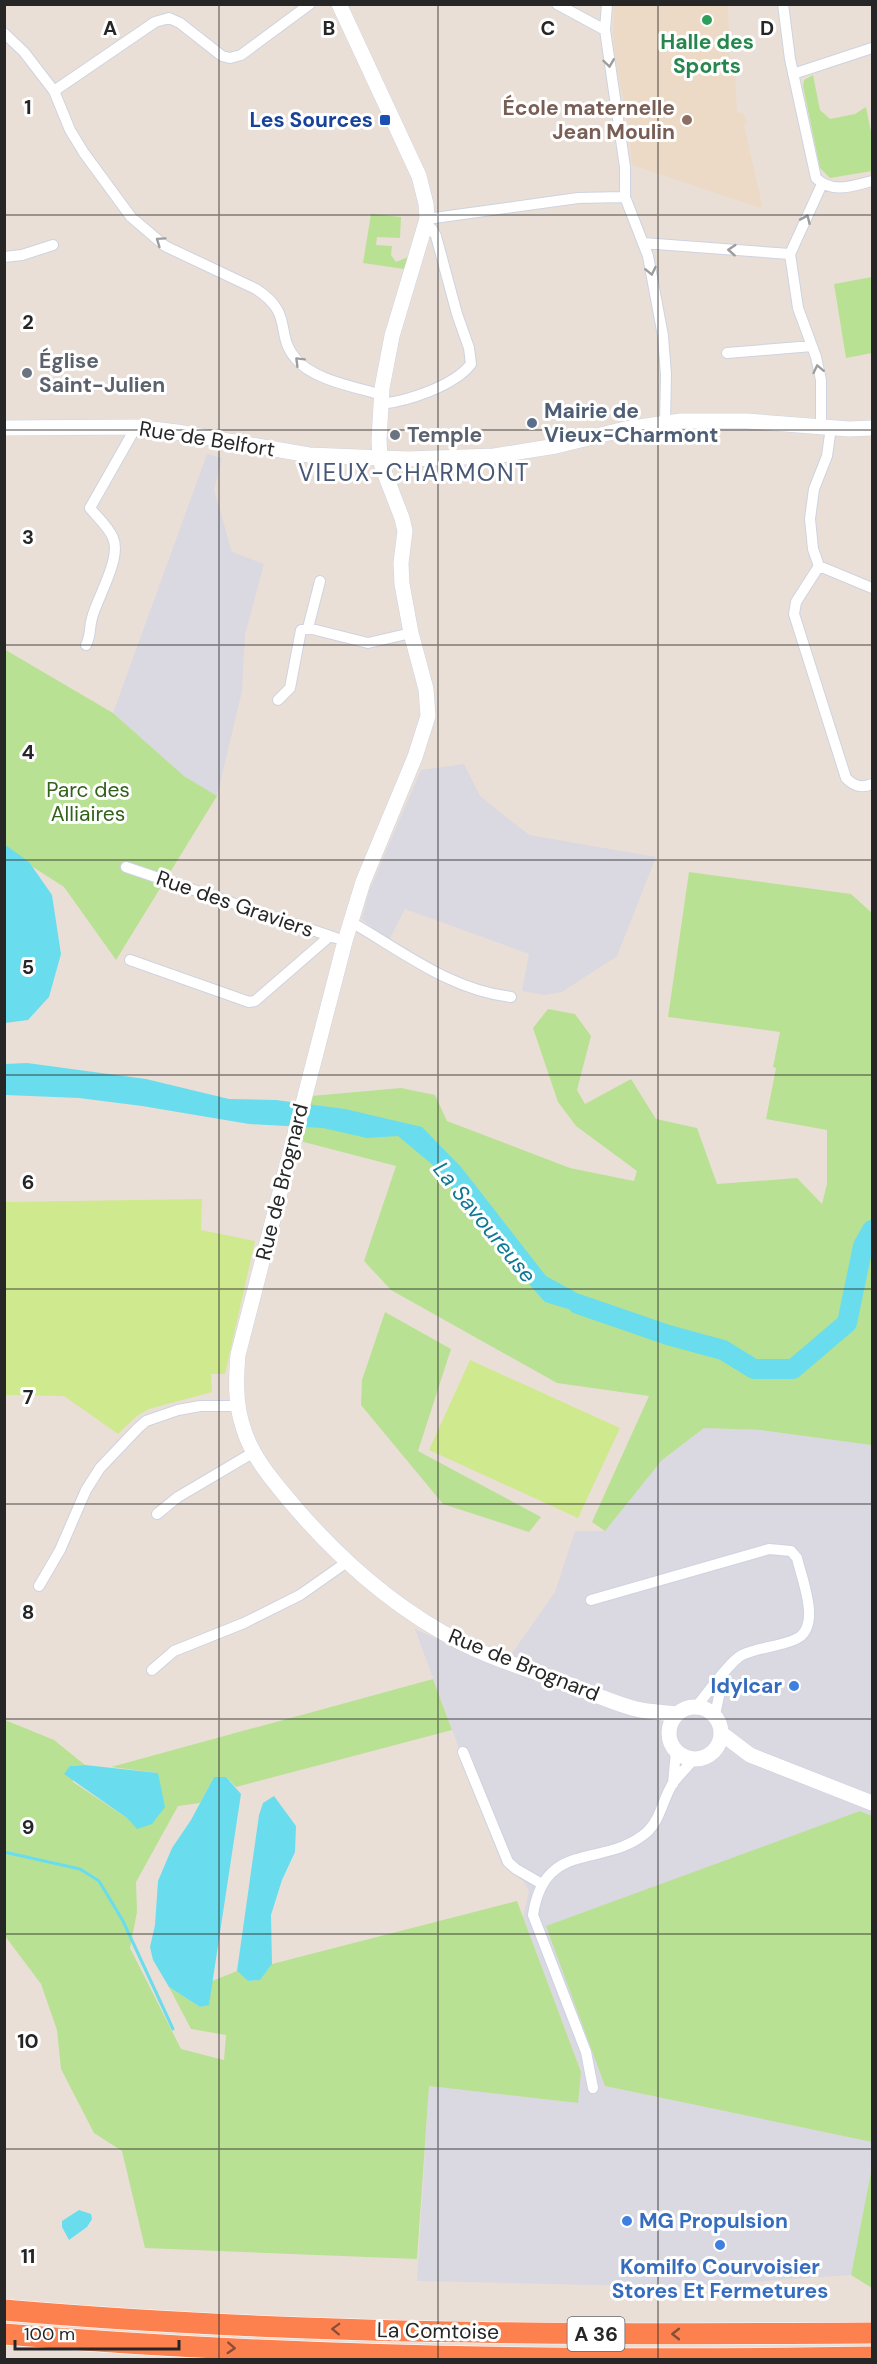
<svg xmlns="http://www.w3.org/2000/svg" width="877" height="2364" viewBox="0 0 877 2364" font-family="'DM Sans',sans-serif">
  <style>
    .industrial { fill: #dad8e1 }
    .education { fill: #ecdac6 }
    .green { fill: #b9e193 }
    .pitch { fill: #cfe98e }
    .water { fill: #69dded }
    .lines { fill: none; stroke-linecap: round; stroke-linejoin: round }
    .stream { stroke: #69dded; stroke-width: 3 }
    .river { stroke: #69dded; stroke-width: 20 }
    .street-casing { stroke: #cdd3e0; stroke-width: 12 }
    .secondary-casing { stroke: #cdd3e0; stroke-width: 16 }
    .highway-casing { stroke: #fff; stroke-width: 22 }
    .street { stroke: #fff; stroke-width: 10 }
    .secondary { stroke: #fff; stroke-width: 15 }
    .highway { stroke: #fd814f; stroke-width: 21 }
    .oneway { stroke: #9d9d9d }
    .oneway2 { stroke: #874f38 }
    .grid { fill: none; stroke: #262626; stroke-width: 1.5; stroke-opacity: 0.55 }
    .leisure-dot { fill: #2e9e5b; stroke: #fff; stroke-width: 2 }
    .transit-dot { fill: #1a4fb4; stroke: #fff; stroke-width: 2 }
    .education-dot { fill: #8d6e63; stroke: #fff; stroke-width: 2 }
    .worship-dot { fill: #6b7280; stroke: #fff; stroke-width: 2 }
    .service-dot { fill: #5c6f8a; stroke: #fff; stroke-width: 2 }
    .shop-dot { fill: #3f7fe0; stroke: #fff; stroke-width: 2 }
    .labels { text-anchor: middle; stroke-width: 6; stroke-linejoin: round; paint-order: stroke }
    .shield { fill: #fff; stroke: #676767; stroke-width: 1.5 }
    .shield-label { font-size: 20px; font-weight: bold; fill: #262626 }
    .leisure-label { font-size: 21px; font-weight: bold; fill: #27864d; stroke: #fff }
    .education-label { font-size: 21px; font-weight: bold; fill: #785e54; stroke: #fff; text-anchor: end }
    .transit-label { font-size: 21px; font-weight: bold; fill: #164399; stroke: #fff; text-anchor: end }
    .worship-label { font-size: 21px; font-weight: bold; fill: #5b616d; stroke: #fff; text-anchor: start }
    .service-label { font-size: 21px; font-weight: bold; fill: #4e5e75; stroke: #fff; text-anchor: start }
    .street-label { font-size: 21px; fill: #262626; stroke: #fff }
    .park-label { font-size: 21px; fill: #326119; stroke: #fff }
    .shop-label { font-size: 21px; font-weight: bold; fill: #366cbe; stroke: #fff; text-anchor: end }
    .water-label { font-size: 22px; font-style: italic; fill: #0d7994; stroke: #fff }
    .quarter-label { font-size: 24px; letter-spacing: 1.5px; fill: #485776; stroke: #fff }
    .grid-label { font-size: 20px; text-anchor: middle; font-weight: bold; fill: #262626; stroke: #fff; stroke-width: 6; stroke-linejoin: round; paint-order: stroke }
  </style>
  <rect width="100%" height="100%" fill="#eadfd7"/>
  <path class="industrial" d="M207,454L222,458L214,490L232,552L264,564L245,635L242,691L217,796L184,776L113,713Z
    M464,764L480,796L529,835L656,857L617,956L562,992L545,995L522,991L529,954L405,909L388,942L362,919L369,891L421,770Z
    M704,1428L761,1430L872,1445V1816L860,1811L781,1841L605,2086L872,2142V2167L851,2275L683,2287L417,2281L429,2086L577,2103L581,2072L523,1917L529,1891L523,1881L502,1865L415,1629L501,1669L555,1592L575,1531H605L662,1460Z"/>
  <path class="education" d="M614,5H728L730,67L735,68L737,112L743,113L747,123L744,124L762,205L760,208L632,165L627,117L616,64L613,33Z"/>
  <path class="green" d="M813,75L820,110L830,119L855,114L866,107L872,137V171L830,178L820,168L803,86L804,80Z
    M371,214L401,217L400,238L377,237L376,245L392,246L391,255L396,262L408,257L404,269L363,263Z
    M872,277V353L846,358L834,284Z
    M4,649L113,713L184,776L217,796L116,960L64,887L5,849Z
    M689,872L851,894L872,913V1447L871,1445L761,1430L704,1428L662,1460L605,1531L592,1522L649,1396L557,1383L391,1290L364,1261L396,1166L300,1141L311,1096L401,1088L435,1095L447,1121L570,1168L634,1181L637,1171L576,1126L558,1102L533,1028L548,1009L575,1014L591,1036L577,1090L585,1104L631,1079L656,1119L697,1128L717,1184L797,1178L822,1204L827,1184V1130L766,1119L776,1068L773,1067L780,1032L668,1017Z
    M385,1312L451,1349L418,1451L541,1517L529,1532L443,1504L361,1405L362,1380Z
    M433,1679L452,1730L236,1787L226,1777H214L200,1803L178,1806L136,1882L137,1912L130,1948L181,2049L224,2060L226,2035L191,2029L169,1987L200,2007L209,2004L212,1981L237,1971L248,1981L259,1980L272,1964L517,1901L581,2072L578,2103L429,2086L417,2259L145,2248L122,2151L94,2133L61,2069L57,2030L41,1984L5,1936V1720L54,1740L85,1765L70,1766L73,1782L127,1818L137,1828L158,1773L111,1767Z
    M860,1811L872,1816V2142L605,2086L546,1926Z
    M872,2167V2288L851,2275Z"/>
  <path class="pitch" d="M202,1199L201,1230L255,1241L225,1374H211L212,1392L149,1409L137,1416L118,1434L64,1396L5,1395V1202Z
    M470,1360L620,1428L578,1518L429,1450Z"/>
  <path class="water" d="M4,844L29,862L52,895L61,954L49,997L28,1020L5,1023Z
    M27,1063L146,1079L229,1099L276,1100L345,1109L422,1127L461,1167L546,1276L606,1309L595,1317L545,1302L499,1251L435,1167L398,1136L367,1138L323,1128L249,1124L142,1106L79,1098L5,1095L4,1064Z
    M85,1765L158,1773L165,1807L152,1824L137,1829L127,1818L64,1774L70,1766Z
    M214,1777H226L241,1794L209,2005L200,2007L169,1987L153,1960L150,1947L155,1925L158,1881L172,1848L191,1820Z
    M274,1796L296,1826L295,1852L282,1880L271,1915L272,1964L260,1980L248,1981L237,1971L259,1815L263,1803Z
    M79,2210L91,2214L92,2219L87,2227L69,2240L62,2227V2221Z"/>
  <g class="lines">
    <path class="stream" d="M4,1852L80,1869L99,1881L123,1921L173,2029"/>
    <path class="river" d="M578,1304L668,1335L723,1350L754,1369H793L847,1323L863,1246L872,1230"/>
    <g class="street-casing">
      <path id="street" d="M557,4L605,30
        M607,4L605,30L625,167V197L648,256L663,336L666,375L665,423
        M783,4L790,59L816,178C832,194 852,186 872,181
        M4,33L24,52L54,91L70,130L84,153L131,217L165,246L256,289C295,314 274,334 296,359C313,380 356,387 382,395
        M793,74L872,48
        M54,91L155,22L169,18L180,23L222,56L230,58L241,55L310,4
        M427,219L578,198L625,197
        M643,243L790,254
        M4,257L22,255L53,245
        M727,353L812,346
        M381,404C408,401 454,386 471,364L469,348L457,314L436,236L432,229L426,228
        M821,427V380L816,357L798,308L790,254L822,184
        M831,427L827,456L814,489L810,519L813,549L819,566L872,588
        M819,566L796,602L794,614L846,778C855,787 862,788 872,784
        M308,628L320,581
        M86,645C91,636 89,628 92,618C97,598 122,558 113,538C109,527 97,517 90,508L136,427
        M278,700L290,688L301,630L308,628L368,643L411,633
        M126,867L336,938
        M351,922C402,951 450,990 511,997
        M130,960L249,1002L255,1001L330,936
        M157,1514L178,1497L254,1452
        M39,1586L60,1550L86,1490L100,1468L138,1428L146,1421L178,1410L200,1406H238
        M591,1600L769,1549L791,1551L797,1558C802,1580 822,1627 796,1639C779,1647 759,1647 742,1655C729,1662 707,1694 696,1707
        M152,1670L174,1651L244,1623L300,1595L347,1562
        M715,1715L723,1677
        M463,1752L508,1862L516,1869L542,1884
        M673,1784L676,1751
        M593,2088L586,2052L533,1915C544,1838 605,1869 647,1832C661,1819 663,1798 673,1783C679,1775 687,1767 694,1759"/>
    </g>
    <g class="secondary-casing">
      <path id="secondary" d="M339,4L419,176L426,204L427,219L392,336L382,388L379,440L380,459L383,469L402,518L405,531L401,563L402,584L411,633L426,689L428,716L415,757L363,882L345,941L238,1355C236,1379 235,1403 243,1427C252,1458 274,1482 294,1506C342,1562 397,1610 462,1643C493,1659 527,1669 560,1681C583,1689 618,1706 641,1710C652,1712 665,1713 677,1714
        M4,428L136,427L177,432L309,455L408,459L494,456L556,446L625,429L681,421H747L849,429L872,428
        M669 1733a26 26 0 1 1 52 0a26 26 0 1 1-52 0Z
        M721,1733L750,1755L872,1803"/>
    </g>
    <g class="highway-casing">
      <path id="highway" d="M4,2310C293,2335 583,2335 872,2333
        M4,2334C293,2358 583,2362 872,2357"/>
    </g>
    <use href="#street" class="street"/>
    <use href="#secondary" class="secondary"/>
    <use href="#highway" class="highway"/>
  </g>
  <defs><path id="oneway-chevron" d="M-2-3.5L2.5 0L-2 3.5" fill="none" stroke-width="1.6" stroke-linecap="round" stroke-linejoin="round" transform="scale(1.5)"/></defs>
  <g class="oneway">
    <use href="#oneway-chevron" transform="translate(609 63) rotate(82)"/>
    <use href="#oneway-chevron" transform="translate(806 219) rotate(-66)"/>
    <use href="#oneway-chevron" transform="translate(160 241) rotate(-145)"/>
    <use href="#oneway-chevron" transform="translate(732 250) rotate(-176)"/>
    <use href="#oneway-chevron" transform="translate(651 271) rotate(78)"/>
    <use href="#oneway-chevron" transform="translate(299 361) rotate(-135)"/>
    <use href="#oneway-chevron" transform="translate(818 369) rotate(-102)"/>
  </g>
  <g class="oneway2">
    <use href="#oneway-chevron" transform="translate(336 2329) rotate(-178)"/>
    <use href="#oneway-chevron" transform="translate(676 2334) rotate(-180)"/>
    <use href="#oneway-chevron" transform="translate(231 2348) rotate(3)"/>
  </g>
  <path class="grid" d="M219,4V2360M438,4V2360M658,4V2360M4,215H872M4,430H872M4,645H872M4,860H872M4,1075H872M4,1289H872M4,1504H872M4,1719H872M4,1934H872M4,2149H872"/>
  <circle class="leisure-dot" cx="707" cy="20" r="6"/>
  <rect class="transit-dot" x="379" y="114" width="12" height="12" rx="3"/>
  <circle class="education-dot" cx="687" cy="120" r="6"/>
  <g class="worship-dot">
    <circle cx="27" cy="373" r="6"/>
    <circle cx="395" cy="435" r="6"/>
  </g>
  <circle class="service-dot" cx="532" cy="423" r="6"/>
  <g class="shop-dot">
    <circle cx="794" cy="1686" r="6"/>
    <circle cx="627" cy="2221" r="6"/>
    <circle cx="720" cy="2245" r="6"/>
  </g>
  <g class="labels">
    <rect class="shield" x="567.5" y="2317" width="57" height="34" rx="4.5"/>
    <g class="shield-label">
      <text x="596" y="2341">A 36</text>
    </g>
    <g class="leisure-label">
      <text x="707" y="49">Halle des<tspan x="707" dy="24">Sports</tspan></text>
    </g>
    <g class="education-label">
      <text x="675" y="115">École maternelle<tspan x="675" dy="24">Jean Moulin</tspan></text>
    </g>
    <g class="transit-label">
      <text x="373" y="127">Les Sources</text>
    </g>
    <g class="worship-label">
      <text x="39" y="368">Église<tspan x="39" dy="24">Saint-Julien</tspan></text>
      <text x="407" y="442">Temple</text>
    </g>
    <g class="service-label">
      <text x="544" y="418">Mairie de<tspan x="544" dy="24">Vieux-Charmont</tspan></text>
    </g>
    <g class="street-label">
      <text transform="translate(207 439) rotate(9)" y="7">Rue de Belfort</text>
      <text transform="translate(235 904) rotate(19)" y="7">Rue des Graviers</text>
      <text transform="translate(282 1182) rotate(-76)" y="7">Rue de Brognard</text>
      <text transform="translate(524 1665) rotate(22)" y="7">Rue de Brognard</text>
      <text transform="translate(438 2331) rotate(1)" y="7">La Comtoise</text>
    </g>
    <g class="park-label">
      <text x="88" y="797">Parc des<tspan x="88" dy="24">Alliaires</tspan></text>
    </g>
    <g class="shop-label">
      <text x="782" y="1693">Idylcar</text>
      <text x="639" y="2228" text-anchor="start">MG Propulsion</text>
      <text x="720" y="2274" text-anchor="middle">Komilfo Courvoisier<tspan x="720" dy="24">Stores Et Fermetures</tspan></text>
    </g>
    <g class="water-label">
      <text transform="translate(485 1222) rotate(51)" y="8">La Savoureuse</text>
    </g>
    <g class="quarter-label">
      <text x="414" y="481">VIEUX-CHARMONT</text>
    </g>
  </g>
  <g class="grid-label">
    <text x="110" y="35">A</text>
    <text x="329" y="35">B</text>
    <text x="548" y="35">C</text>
    <text x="767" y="35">D</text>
    <text x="28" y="114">1</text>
    <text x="28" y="329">2</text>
    <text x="28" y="544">3</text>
    <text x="28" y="759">4</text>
    <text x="28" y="974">5</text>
    <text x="28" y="1189">6</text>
    <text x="28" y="1404">7</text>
    <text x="28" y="1619">8</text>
    <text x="28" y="1834">9</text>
    <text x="28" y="2048">10</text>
    <text x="28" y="2263">11</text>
  </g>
  <rect width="877" height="2364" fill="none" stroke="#262626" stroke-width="12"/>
  <path d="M15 2340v9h164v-9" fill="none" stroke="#262626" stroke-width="3"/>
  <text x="24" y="2340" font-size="18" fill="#262626" stroke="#ffffff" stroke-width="4.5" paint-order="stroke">100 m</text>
</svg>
